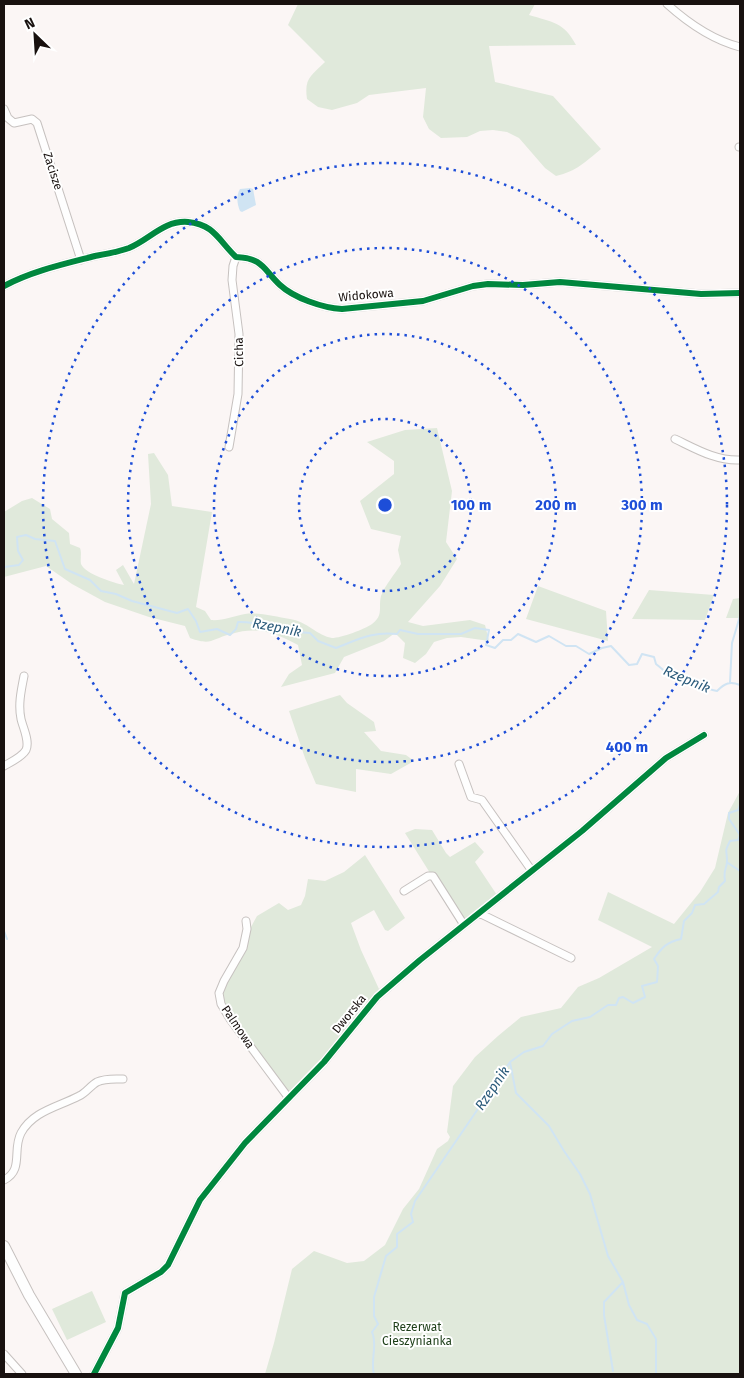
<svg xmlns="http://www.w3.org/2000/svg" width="744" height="1378" viewBox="0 0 744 1378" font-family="'Fira Sans',sans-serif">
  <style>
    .green { fill: #e0e9db }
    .water { fill: #d0e4f3 }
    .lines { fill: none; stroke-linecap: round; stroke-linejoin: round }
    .stream { stroke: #d0e4f3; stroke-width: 2 }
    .street-casing { stroke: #c6c1bf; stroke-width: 9 }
    .secondary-casing { stroke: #c6c1bf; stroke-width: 12 }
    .street { stroke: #fefefe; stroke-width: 7 }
    .secondary { stroke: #fefefe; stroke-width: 10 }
    .cycleway-casing { stroke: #fff; stroke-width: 9 }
    .cycleway { stroke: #00873e; stroke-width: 6 }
    .ring { fill: none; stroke: #1d4ed8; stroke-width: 2.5; stroke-dasharray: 2.5 5 }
    .labels { text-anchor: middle; stroke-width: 4; stroke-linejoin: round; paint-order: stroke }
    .street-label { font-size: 12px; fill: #18110f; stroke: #fff }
    .park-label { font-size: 12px; fill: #1e3f19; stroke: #fff }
    .water-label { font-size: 14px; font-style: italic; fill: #2b5b7b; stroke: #fff }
    .centre { fill: #1d4ed8; stroke: #fff; stroke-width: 2.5 }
    .ring-label { font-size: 15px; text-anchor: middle; font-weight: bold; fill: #1d4ed8; stroke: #fff; stroke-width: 4; stroke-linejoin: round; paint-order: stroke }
  </style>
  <rect width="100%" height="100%" fill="#fbf6f5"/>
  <path class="green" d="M298,4H535L529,15C552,22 564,22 576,45L489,46L495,82L553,96L601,149C585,162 577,171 556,176L545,168L519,138L507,132L493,130L480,131L467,137L441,138L429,129L423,117L426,88L369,95L357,103L332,110L318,107L307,99C304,78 311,76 325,62L288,25Z
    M437,428L452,491L446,542L457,559L440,586L408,622L423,626L470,620L485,625L489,641L461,637L447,638L434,642L426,654L415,663L403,658L405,643L395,633L384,641L344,657L335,673L281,687L289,674L302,665L298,645C275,633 258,626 231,634C211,639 212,646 190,638L185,626L149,617L105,602L72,584L46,566L4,577V512L22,501L32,498L50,509L52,519L69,533L70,544L80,548C82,553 80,559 81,564C85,574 114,583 124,585L116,570L123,565L134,584L151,504L148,454L154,453L168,475L172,506L212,512L196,607L205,611L211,620C222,621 234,616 245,614C259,612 276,617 290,619C306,621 318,636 332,638C341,638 365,629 372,624C384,615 378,608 381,596C385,585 395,574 401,564L398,550L401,536L371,529L360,501L394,474V461L367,442L405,430Z
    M538,586L606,611L608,641L526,619Z
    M649,590L714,595L705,620L632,619Z
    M740,598V618H726L733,599Z
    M340,695L347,703L374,722L376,731L364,732L381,751L406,755L414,761L391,774L356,769V792L316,784L305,758L289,711Z
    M740,791V1374H265L274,1343L292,1269L314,1251L347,1263L364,1261L385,1245L403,1209L419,1189L437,1149L448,1141L450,1137L447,1132L453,1086L475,1057L498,1036L521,1017L561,1008L578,987L599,978L652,947L598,920L608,892L674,924L700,892L715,868L728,813Z
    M415,829L432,830L446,853L450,857L475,842L484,852L475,862L497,895L466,921L436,874L430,873L405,833Z
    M365,855L405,918L388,931L385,930L374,910L351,923L361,950L379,989L315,1069L290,1093L287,1092L225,1007L222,999V988L245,953L251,927L257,916L279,903L288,910L301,905L305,896L308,879L325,881L344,872Z
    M92,1291L106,1322L67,1340L52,1309Z"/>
  <path class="water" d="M250,188L253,189L256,205L242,212L240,211C237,204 236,195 240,189Z"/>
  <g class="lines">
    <path class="stream" d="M4,567L19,565L23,560L18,551L17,537L26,535L35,539L55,541L65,569L90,580L101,591L116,594L132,601L177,613L188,609L196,621L200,632L217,629L230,635L236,629L238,622C251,621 262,627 276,624L286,631L310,633L318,641L336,648C357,640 373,631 397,634L400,630L418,634H461L475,628L489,630L486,645L495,648L503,640H511L518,634L536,642L549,636L566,646H576L589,654L602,648L611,646L629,665L637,664L642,654L654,657L656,664L667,673C684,670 699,689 717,691C725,683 730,681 740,685
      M730,682L732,643L740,616
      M728,863L740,871
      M4,931L7,939
      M510,1062L516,1093L549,1126L564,1151L580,1174L590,1194L608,1256L623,1282L629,1305L637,1320L647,1324L656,1339V1374
      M613,1371L604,1315V1302L623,1282
      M374,1374C370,1361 378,1345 372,1332L378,1324L374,1316V1297L386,1256L397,1247V1234L413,1222L411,1214L415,1201L510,1062L524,1052L543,1046L552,1034L572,1021L590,1017L608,1005H616L619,998L623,997L633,1003L645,997L642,986L657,982L658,966L654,959C662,947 667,942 681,939L684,921L692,913L695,905L704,904L718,892L719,887L725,881C723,869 727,869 727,861C727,849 724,853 730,841L738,840L740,835L729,819V813L738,810L740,805"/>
    <g class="street-casing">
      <path id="street" d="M667,4C687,22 713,40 740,47
        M4,109L8,118L14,123L32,119L37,123L81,260
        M739,147H740
        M4,286C32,271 64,264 95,256C106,254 118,252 129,248C149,240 164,220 188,222C214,224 219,241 236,257C263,258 263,269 280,285C294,298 323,308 342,309L423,301L473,286L488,284L523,285L560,282L701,294L740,293
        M675,439C696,449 716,461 740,460
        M229,447L238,394L239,334L232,280L233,266L236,257
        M459,764L471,797L482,800L532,871
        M4,766C11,762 22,757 26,750C30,741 23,728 21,719C18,705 21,691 24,676
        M404,891L428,876H433L464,925
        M479,913L571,958
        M246,921L247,929L243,948L224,981L219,993L221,1004L230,1019L288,1097
        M4,1180C24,1170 12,1150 21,1133C33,1111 58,1107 79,1096C86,1093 90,1086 97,1082C105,1078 115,1079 123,1079
        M4,1354L22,1374
        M94,1374L118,1328L125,1293L161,1272L168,1265L200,1200L245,1143L324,1062L377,997L420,960L582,831L666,758L704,735"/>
    </g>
    <g class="secondary-casing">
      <path id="secondary" d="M4,1246L29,1295L76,1374"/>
    </g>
    <use href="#street" class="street"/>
    <use href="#secondary" class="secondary"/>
    <g class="cycleway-casing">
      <path id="cycleway" d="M4,286C32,271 64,264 95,256C106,254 118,252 129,248C149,240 164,220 188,222C214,224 219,241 236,257C263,258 263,269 280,285C294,298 323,308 342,309L423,301L473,286L488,284L523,285L560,282L701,294L740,293
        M94,1374L118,1328L125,1293L161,1272L168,1265L200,1200L245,1143L324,1062L377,997L420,960L582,831L666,758L704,735"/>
    </g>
    <use href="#cycleway" class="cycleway"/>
  </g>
  <g class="ring">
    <circle cx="385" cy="505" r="86"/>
    <circle cx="385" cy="505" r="171"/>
    <circle cx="385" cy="505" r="257"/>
    <circle cx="385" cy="505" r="342"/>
  </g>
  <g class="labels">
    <g class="street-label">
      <text transform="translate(53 171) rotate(72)" y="4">Zacisze</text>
      <text transform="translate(366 295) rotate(-5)" y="4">Widokowa</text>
      <text transform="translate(239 352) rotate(-91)" y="4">Cicha</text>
      <text transform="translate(349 1014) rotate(-51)" y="4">Dworska</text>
      <text transform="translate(238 1027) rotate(56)" y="4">Palmowa</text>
    </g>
    <g class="park-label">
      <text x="417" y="1331">Rezerwat<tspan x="417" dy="14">Cieszynianka</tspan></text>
    </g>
    <g class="water-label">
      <text transform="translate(277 627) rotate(11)" y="5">Rzepnik</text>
      <text transform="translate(687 679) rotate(23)" y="5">Rzepnik</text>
      <text transform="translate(492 1088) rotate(-56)" y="5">Rzepnik</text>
    </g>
  </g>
  <circle cx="385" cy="505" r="8" class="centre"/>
  <g class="ring-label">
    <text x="471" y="510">100 m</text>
    <text x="556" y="510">200 m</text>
    <text x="642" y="510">300 m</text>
    <text x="627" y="752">400 m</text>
  </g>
  <rect width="744" height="1378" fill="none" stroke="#18110f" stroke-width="10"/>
  <g transform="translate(35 35) rotate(335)" stroke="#ffffff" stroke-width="4" paint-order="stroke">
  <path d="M0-4L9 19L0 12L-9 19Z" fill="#18110f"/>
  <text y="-8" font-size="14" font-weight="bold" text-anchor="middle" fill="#18110f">N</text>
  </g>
</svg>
